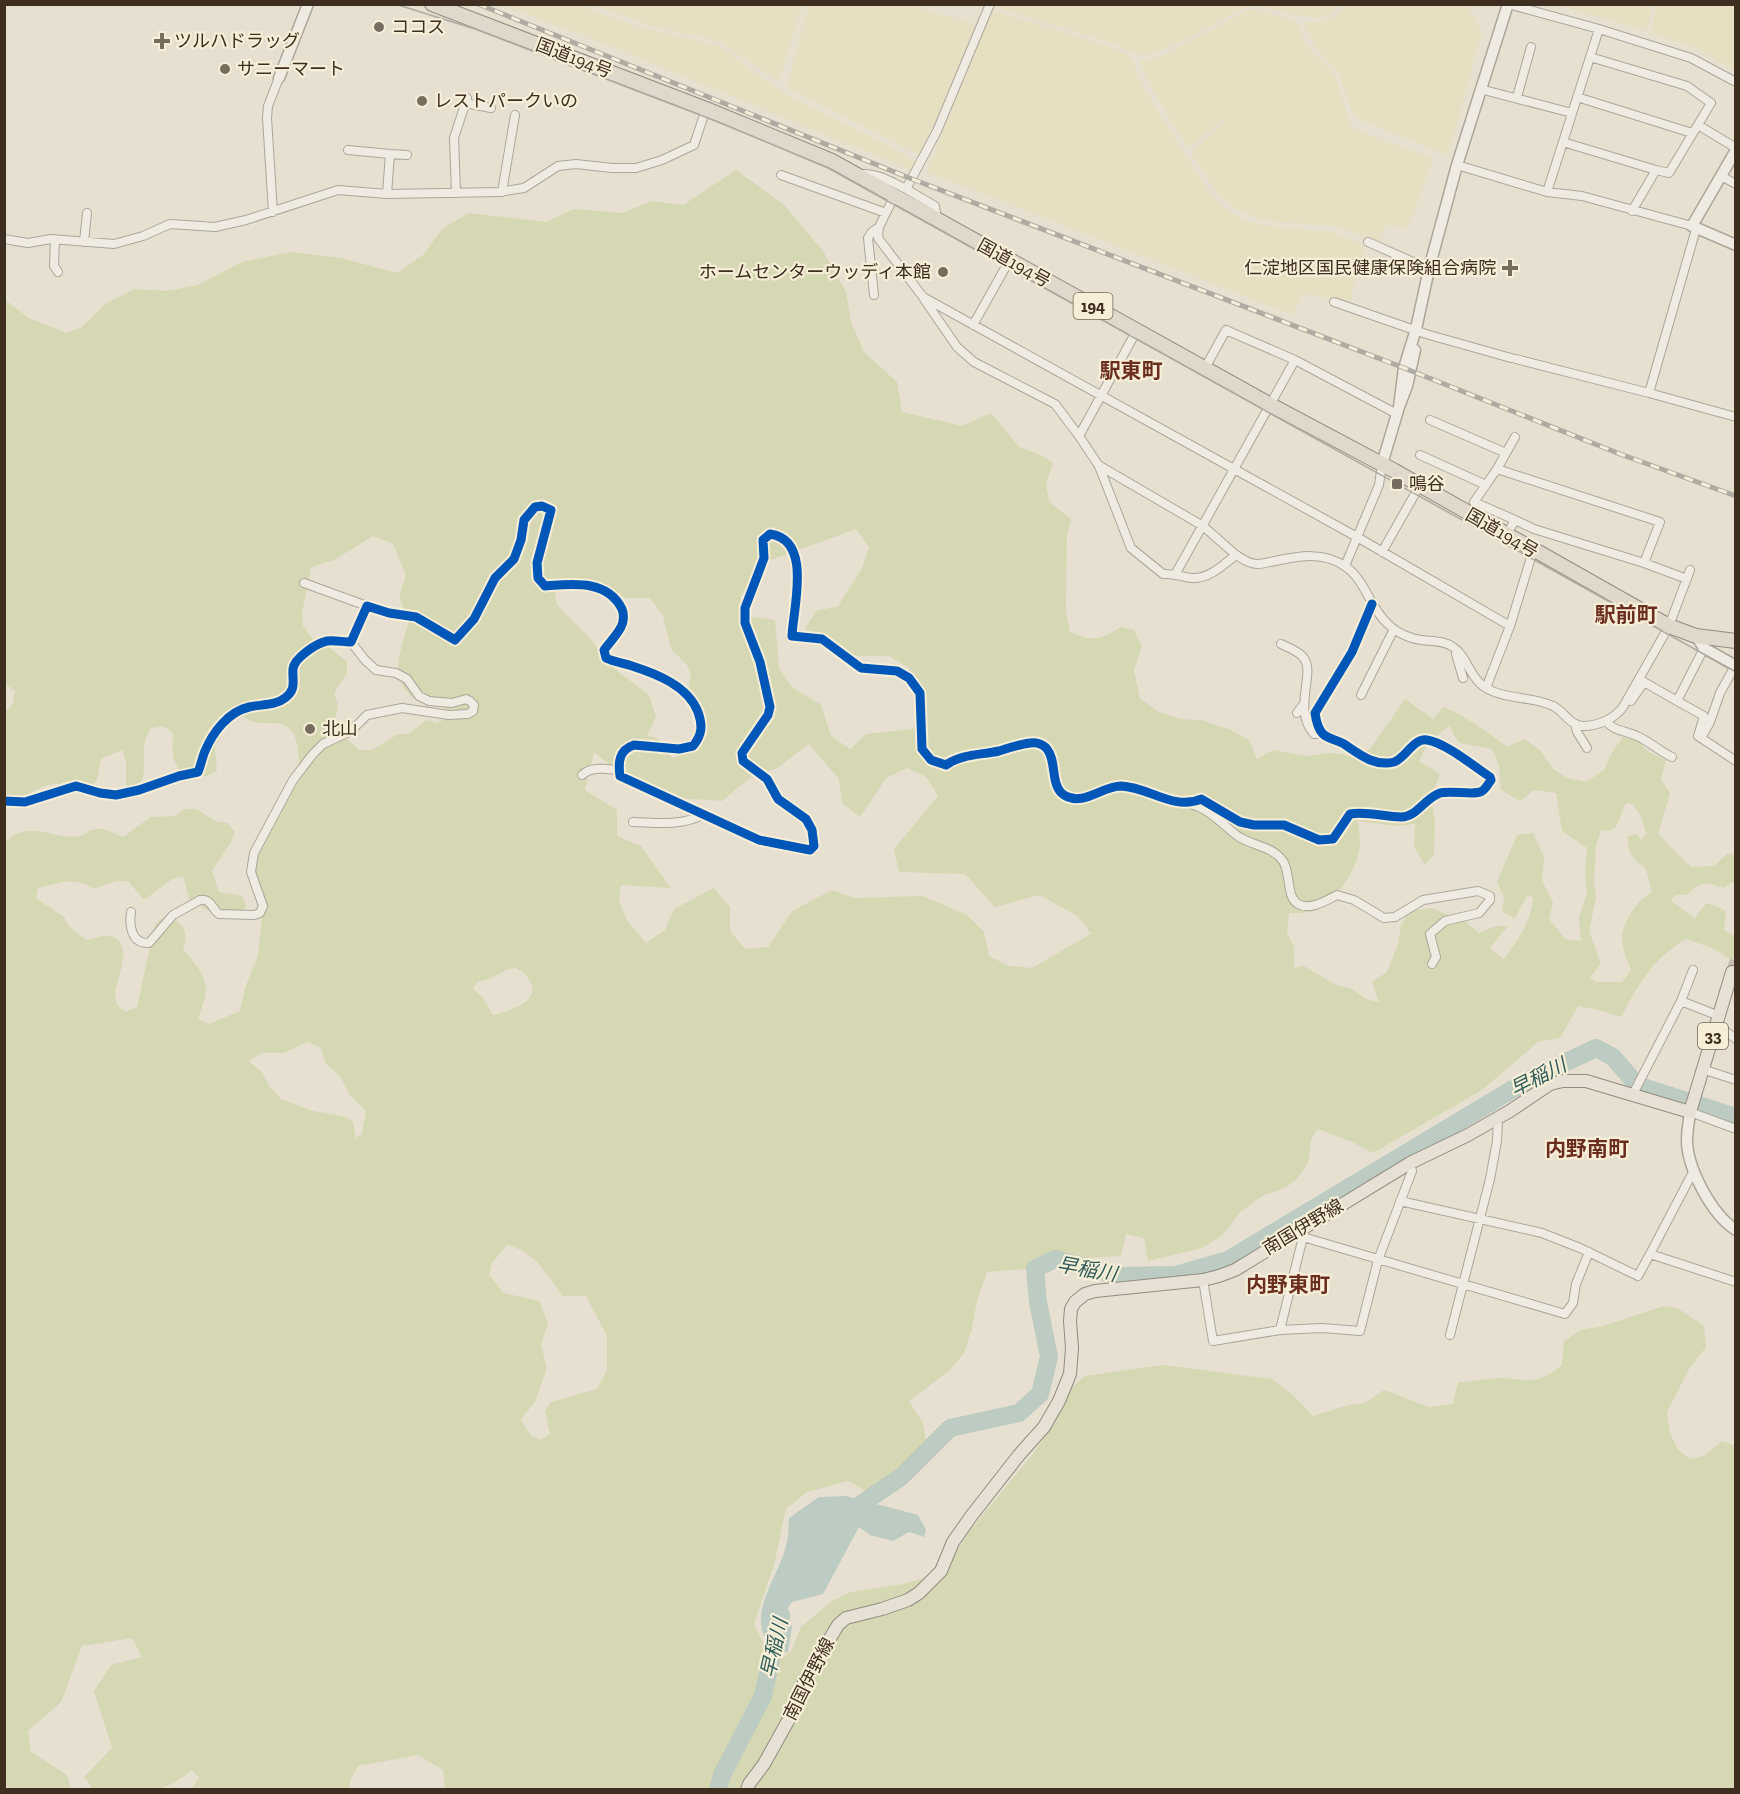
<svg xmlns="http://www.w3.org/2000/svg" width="1740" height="1794" viewBox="0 0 1740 1794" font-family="'Zilla Slab','Noto Sans JP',serif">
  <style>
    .farmland { fill: #e6dfc2 }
    .green { fill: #d6d7b3; fill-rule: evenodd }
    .water { fill: #bcccc2 }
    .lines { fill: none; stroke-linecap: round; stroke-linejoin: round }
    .river { stroke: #bcccc2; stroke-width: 18 }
    .primary-tunnel { stroke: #c5bcae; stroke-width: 12; stroke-dasharray: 12 6; stroke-linecap: butt }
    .minor-casing { stroke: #ada599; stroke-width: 10 }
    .tertiary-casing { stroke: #ada599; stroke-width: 13 }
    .primary-casing { stroke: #928b80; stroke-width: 14 }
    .trunk-casing { stroke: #928b80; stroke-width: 16 }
    .minor { stroke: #efebe3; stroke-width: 8 }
    .tertiary { stroke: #efebe3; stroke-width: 10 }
    .primary { stroke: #e6e1d4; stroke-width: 12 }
    .trunk { stroke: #e0d9cb; stroke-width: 14 }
    .tram { stroke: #afaaa2; stroke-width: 1.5 }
    .rail-casing { stroke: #afaaa2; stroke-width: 5 }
    .rail { stroke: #f7eed8; stroke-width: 3; stroke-dasharray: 9; stroke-linecap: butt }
    .cycleway-casing { stroke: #f7eed8; stroke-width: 13 }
    .cycleway { stroke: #0057b8; stroke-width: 9 }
    .poi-dot { fill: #786c5e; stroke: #f7eed8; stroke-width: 2 }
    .labels { text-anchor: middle; stroke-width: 4.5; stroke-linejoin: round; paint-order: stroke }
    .shield { fill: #f7eed8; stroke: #756857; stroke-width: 1.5 }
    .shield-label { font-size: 16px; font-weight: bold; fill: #3d2e20 }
    .poi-label { font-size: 18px; fill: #3d2e20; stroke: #f7eed8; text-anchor: start }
    .street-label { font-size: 18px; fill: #3d2e20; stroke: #f7eed8 }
    .water-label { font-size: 20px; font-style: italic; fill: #2f5d5a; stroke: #f7eed8 }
    .quarter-label { font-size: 21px; font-weight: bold; fill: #6b2e1e; stroke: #f7eed8 }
  </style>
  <rect width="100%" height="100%" fill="#e7e0d1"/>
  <path class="farmland" d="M994,4L1339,5L1330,13L1321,18L1296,15L1255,5L1248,6L1185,40L1155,53L1144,56L1133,53L1115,44L993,6Z
    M503,5H578L637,27L717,45L787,95L878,140L916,162L911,170L607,45Z
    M595,5H802L779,82L720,42L642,23Z
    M809,5H910L972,23L975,28L954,82L919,155L786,87Z
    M1344,5H1467L1482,33L1448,156L1354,117L1339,74L1317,50L1304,26L1306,22H1321L1331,18L1339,12Z
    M1556,5L1653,4V5L1646,31Z
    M1657,5H1735V69L1733,70L1697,48L1650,33Z
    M992,10L1113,48L1132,58L1141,82L1162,118L1209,191L1226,209L1245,220L1266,226L1333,232L1366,246L1349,304L1333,297L1330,299L1303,293L1292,315L927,172L979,38Z
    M1248,10H1259L1297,22L1303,38L1310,49L1336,77L1350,124L1357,130L1434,159L1407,230L1386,224L1379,244L1339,227L1261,220L1235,209L1215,190L1191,154L1224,122L1223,119L1188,149L1150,86L1139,62L1140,60L1158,58Z"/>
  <path class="green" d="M736,170L783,204L823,251L846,292L851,322L864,352L897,382L902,412L962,426L991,413L1019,447L1043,456L1053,463L1046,484L1049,502L1071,519L1067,535L1066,611L1070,632C1093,642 1100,640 1121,627L1134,630L1142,647L1134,670L1140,699L1159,712L1180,719L1201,720L1231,730L1249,740L1257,759L1273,750L1306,756L1330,753L1354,756L1370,749L1405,699L1433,719L1444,707C1468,718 1487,731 1507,747L1524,739L1540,750L1553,769L1567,778L1586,782L1604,770L1612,752L1626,733L1637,738L1647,751L1666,760L1661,779L1670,793L1658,834L1691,867L1714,866L1727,854L1736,853L1735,884L1732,882L1724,888C1706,882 1701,880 1687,895H1675L1671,901L1695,918L1706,903L1718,907L1726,911L1724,930L1735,936V962L1712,948L1686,939C1652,959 1639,984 1621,1017L1599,1010L1578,1006L1560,1038L1538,1042L1482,1090L1373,1153L1352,1142L1318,1129L1311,1139L1308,1163L1297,1179L1285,1188L1262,1196L1239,1213L1224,1234L1202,1248L1148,1261L1144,1238L1126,1234L1121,1256L1088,1258L1065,1266L987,1272L977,1301L972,1328L964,1353L950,1370L909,1401L923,1423L926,1441L911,1457L900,1483L881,1489L866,1491L848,1481L807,1492L786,1509L774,1565L754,1624L767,1651L779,1660L791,1651L801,1627L832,1601L851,1592L903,1584L925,1578L954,1556L967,1534L1033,1454L1055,1422L1069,1390L1085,1376L1163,1365L1272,1379L1293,1395L1313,1416L1349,1405L1365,1403L1384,1390L1429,1407L1453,1404L1458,1382C1472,1382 1487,1378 1501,1378C1530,1379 1536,1386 1562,1365L1564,1341L1581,1330L1603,1326L1664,1306L1677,1308L1704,1326L1706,1347L1689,1369L1667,1412L1670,1433L1678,1450L1690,1459L1704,1456L1722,1441L1735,1446V1789L445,1790L443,1770L418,1755L358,1766L351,1779L349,1789H191L199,1778L192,1770C174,1783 161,1794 139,1787L136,1789H93L84,1777L112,1748L94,1691L111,1665L142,1657L132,1638L82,1646L61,1702L28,1731L31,1752L67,1775L71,1789H10L4,1784L5,842C32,818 51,841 80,836C85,836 87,831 92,830C102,826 113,833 123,837L151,817L174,816L184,809H196L215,821L227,823L235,832L231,842L212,871L219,892L242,896L246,905L241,916L219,917L189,899L183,876L171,880L144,900L128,881H116L94,889C74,876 60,883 38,888L36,898L64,917L69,926L86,940C93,939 103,935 109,936C137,942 115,980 115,995C115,998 116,1001 117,1005L126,1012L137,1007L155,924L164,917C184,922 189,929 183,949C207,978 212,982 198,1019L209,1024L240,1011L245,988L258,955L264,898L253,878V866L266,821L300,774C298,753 301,721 271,723C260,723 254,724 244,717L232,718L215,747L217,770L207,776H185C170,762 173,752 173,733L163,726L151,728C136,749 152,770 137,790L126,785V762L122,750L101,759L97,780L88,788C73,785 60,782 45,786C31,791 20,800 5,800V713L13,703L15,691L4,683V299L29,318L66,333L82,327L105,304L134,289L167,291L198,285L242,262L291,252L341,258L397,273L423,255L442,229L469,213L546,222L574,209L622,213L652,201L683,205ZM856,529L869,547L862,568L838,606L816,611L805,629L842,656H889L909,668L923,710L913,729L866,734L850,749L831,736L821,705L792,687L779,668L775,620L752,617L740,597L768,561ZM373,536L393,544L406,575C400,594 395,600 410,615C406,636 396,655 399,677C400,684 408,692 412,698L445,707L447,718L437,723L426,720L409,734H398L372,750H359L334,727L338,705L334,693L347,673V662L329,647L317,645L303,626L302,613L311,567L334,560ZM573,579L596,581L625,598H650L663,616L671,649L687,665L691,675L687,697L698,728V741L693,751L672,758L658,739L647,735L656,717L649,695L604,661L592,640L557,605L555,594ZM1449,726L1459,743L1492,749L1499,765L1501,790L1520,801L1534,790L1556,793L1562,831L1587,848L1585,873L1587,894L1579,917L1581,941L1565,939L1549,919L1553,902L1542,881L1544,857L1533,833L1517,835L1497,882L1504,897L1502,912L1515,918L1527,896L1533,897C1532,921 1518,939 1504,959L1490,948L1508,926H1496L1479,933L1466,922L1431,908L1409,911L1401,925L1398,944L1387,972L1372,982L1379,1002L1366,999L1350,988L1336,985L1304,966L1294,968V947L1287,933L1289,913C1295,913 1302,913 1308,912C1333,907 1359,869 1360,844C1360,837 1359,828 1358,821L1397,826L1415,824L1414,847L1425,865L1434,855L1435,823L1431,796L1440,774L1419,761L1428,743ZM809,744L839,779L842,803L860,817L886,778L907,768L926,777L938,796L894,849L899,872L965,874L995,907L1039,895L1078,916L1091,934L1032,968L1009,966L989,956L984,932L967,915L923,896L854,898L832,890L792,911L768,947L745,949L730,931V907L714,888L674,909L665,930L646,943L628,922L619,901L621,885L671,888L641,846L617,836V810L585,790L594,752L632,783L660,797L722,801L751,777L777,768ZM1626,803L1633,804L1642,818L1646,834L1641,840L1637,834L1628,836C1626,852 1634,860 1646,869L1652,892C1635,902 1618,927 1623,947C1624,955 1629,962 1631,970L1622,982H1596L1590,977L1601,964L1589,931L1596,898L1594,881L1596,846L1601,830L1609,831L1616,827ZM516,968C523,971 526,975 530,981C542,1002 507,1012 493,1015L483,998L473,988L478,981C492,982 501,969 516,968ZM307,1042L321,1048L326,1064L340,1076L349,1094L366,1111L362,1134L356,1138L353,1122L347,1117L313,1111L281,1099L270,1087L262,1072L249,1061L261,1053H284ZM507,1245C533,1251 548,1274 562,1296H586L607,1336V1370L597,1389L551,1402L545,1411L550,1434L541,1440L530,1435L521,1419L535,1402L547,1368L541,1345L548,1323L539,1301L504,1293L489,1275L492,1263Z"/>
  <path class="water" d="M846,1496L918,1515L926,1530L924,1537L909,1532L893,1541L870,1535L859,1527L823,1594L792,1602L784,1614L792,1627L788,1652H776L775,1637L765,1638C750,1607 781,1573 787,1542C789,1534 788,1526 789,1518L819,1497Z"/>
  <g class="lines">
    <path class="river" d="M848,1513L901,1477L950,1428L1019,1413L1040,1394L1049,1357L1038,1302L1035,1269L1055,1259L1119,1276L1176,1275L1228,1260L1528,1080L1596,1048L1613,1057L1637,1085L1736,1117
      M718,1790L722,1775L763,1696L781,1615"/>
    <path class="primary-tunnel" d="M1732,972L1736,960"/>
    <g class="minor-casing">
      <path id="minor" d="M1508,4L1599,29L1691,58L1736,82
        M1590,57L1687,86L1711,103L1669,173L1656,170L1632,211
        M1480,89L1572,113
        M1517,97L1531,47
        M1577,97L1692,133
        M465,103L491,108
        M1698,125L1736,148
        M1563,142L1656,170
        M348,150L390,154L387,194
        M390,154L407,155
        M1457,165L1547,192L1582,196L1692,226
        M861,174C878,173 892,182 906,189L937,131L990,4
        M781,175L886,213
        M1721,176L1736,184
        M906,189L935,206L937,219
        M502,192L515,115
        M1547,192L1599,29
        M456,193L454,138L467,98
        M895,195L879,227L878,238L923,297L1357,537L1510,626
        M273,212L267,118L268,106L279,78
        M1696,229L1649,393L1736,417
        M4,239L28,243L51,239L114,244L143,236L170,224L215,227L246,220L338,190L387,194L499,192L524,188L558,166L576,164L612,168H636L662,160L694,145L706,109
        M55,239L54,266L58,272
        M84,242L87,213
        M1368,242L1429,269
        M874,295L868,238L872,232L879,227
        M924,299L957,347L974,362L1055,404L1079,436
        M1334,302L1426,334L1511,358
        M973,325L1009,261
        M1137,330L1079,436L1099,466L1131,548L1163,574C1174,573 1181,577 1192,578C1209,579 1223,565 1236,555C1243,559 1249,564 1257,564C1263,564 1269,562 1275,561C1299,556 1324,551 1346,567C1366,581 1370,609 1389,625C1397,633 1411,639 1422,640C1433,642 1443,640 1453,647C1467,656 1469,676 1483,686C1502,700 1533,696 1553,706C1564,711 1570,726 1583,726C1598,726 1614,719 1623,707L1669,626L1690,570
        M1516,359L1649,393
        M1205,368L1226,330L1295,360L1397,414
        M1430,420L1506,453
        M1420,455L1486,485
        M1100,466L1203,526L1236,555
        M1497,469L1515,437
        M1506,536L1515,520L1474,502L1497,469L1660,522L1644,563L1534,529L1515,520
        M1382,552L1420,485
        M1644,563L1687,579
        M1345,566L1379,485L1382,464
        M1176,573L1295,360
        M304,583L367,606
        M1281,644C1287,647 1296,650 1302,656C1318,671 1291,708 1314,734H1324
        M1704,648L1677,701L1704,716L1698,736L1736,761
        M1456,654L1463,678
        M1486,688L1510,626L1533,551
        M1361,695L1394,629
        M1631,701L1644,682L1677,701
        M1297,713L1303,705
        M1606,721C1613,731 1627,731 1637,736C1649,741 1659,751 1672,757
        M1575,724L1577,732L1587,748
        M1701,738L1710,722L1720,693L1735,666
        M582,775C591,766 606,769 619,770
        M4,801L25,802L76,786L100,793L116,795L139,790L179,776L198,772C201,765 202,758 205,751C213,732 228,712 249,707C261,704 275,706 285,698C297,689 292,681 293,669C294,658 317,643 327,641C335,640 343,642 351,642L367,606L389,613L416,617L455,640L474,619L495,578L514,559L521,540L524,520L535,507L542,506L551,510L537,563L538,578L545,586C572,584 607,579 622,609C624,614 624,622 621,627C617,635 609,643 604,650L606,658C614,662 623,663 632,666C657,674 688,686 698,712C703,726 702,735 693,746L679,749L634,745C619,750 618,762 620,776L759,840L810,850L814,846L812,830L806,819L778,799L767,779L743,761L742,753L768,715L770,707L760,662L745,623V608L764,558L763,540L770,534C813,540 793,608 792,636L822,639L861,668L897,671L909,678L920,693L922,749L931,760L946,765C961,754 981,755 999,751C1009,748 1020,744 1030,743C1036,742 1043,744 1047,749C1057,761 1050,786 1064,795C1083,807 1102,786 1121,786C1149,787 1174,811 1201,799L1240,822L1254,825H1284L1319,840L1333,839L1350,814C1367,811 1384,817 1401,817C1417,817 1425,798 1440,793C1452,790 1475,796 1482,791C1486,789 1488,784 1491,780L1490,777C1475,767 1444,742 1427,740C1413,738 1406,758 1394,762C1374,767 1359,754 1344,744C1338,740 1328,739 1323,734C1318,729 1316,720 1315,713L1352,652L1372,604
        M1190,804C1211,809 1222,825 1239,837C1254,846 1272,846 1283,861C1291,873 1286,897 1298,904C1310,911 1327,900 1337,895L1354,900L1384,918L1395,917L1423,900L1478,891L1490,896V900L1479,913L1445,921L1430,934L1436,957L1432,964
        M633,822C653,823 686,826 703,814
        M131,912C129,925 131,944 149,943L173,915L200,900C211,898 212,909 219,914L254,915L260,913L263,906L251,872L254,853L293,780L313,754L323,744L351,731L367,715L402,708L449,715L468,714L473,711L474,705L470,701L466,699L452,703L429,701L419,696L407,679L396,673L376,670L365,660L351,642
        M1681,1001L1719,1016
        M1717,1025L1736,1039
        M1702,1069L1736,1080
        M1633,1094L1681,1001L1693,970
        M1690,1112L1736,1129
        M1693,1172L1650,1254L1736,1282
        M1400,1201L1542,1233L1580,1248L1638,1276L1650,1254
        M1303,1237L1565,1314L1573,1303L1576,1284L1589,1252
        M1203,1280L1213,1341L1280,1330L1322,1328L1360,1331L1378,1260L1412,1171L1410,1163
        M1280,1330L1303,1237L1300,1233
        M1450,1335L1490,1179L1497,1141L1498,1118"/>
    </g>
    <g class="tertiary-casing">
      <path id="tertiary" d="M279,78L308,4
        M1736,150L1692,226L1736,245
        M1399,407L1404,368L1416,329L1429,269L1457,165L1508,4
        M1382,464L1399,407L1407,386L1415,350
        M1696,636L1704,648L1736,666
        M1690,1112C1689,1121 1687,1131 1687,1140C1687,1168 1712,1215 1736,1230"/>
    </g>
    <g class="primary-casing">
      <path id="primary" d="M747,1790L749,1784L764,1764L794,1710L804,1682L838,1625L846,1618L882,1609L908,1600L919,1593L941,1571L953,1542L972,1515L1019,1455L1044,1427L1059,1401L1070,1374L1072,1348L1070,1321L1071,1309L1075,1302L1085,1294L1095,1291L1203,1280L1219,1276L1235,1270L1410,1163L1468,1135L1510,1111L1550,1084L1563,1081H1586L1690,1112L1732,972"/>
    </g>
    <g class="trunk-casing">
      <path id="trunk" d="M432,4L706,109L832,161L1269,404L1393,470L1669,626L1696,636L1736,641"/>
    </g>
    <use href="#minor" class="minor"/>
    <use href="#tertiary" class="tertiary"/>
    <use href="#primary" class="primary"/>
    <use href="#trunk" class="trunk"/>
    <path class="tram" d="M395,4L475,29L721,123L828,168L1736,672"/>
    <g class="rail-casing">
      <path id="rail" d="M478,4L912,179L1404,368L1620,454L1736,496"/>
    </g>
    <use href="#rail" class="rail"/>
    <g class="cycleway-casing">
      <path id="cycleway" d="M4,801L25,802L76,786L100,793L116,795L139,790L179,776L198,772C201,765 202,758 205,751C213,732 228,712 249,707C261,704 275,706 285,698C297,689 292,681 293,669C294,658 317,643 327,641C335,640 343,642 351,642L367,606L389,613L416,617L455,640L474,619L495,578L514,559L521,540L524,520L535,507L542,506L551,510L537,563L538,578L545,586C572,584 607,579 622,609C624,614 624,622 621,627C617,635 609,643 604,650L606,658C614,662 623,663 632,666C657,674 688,686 698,712C703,726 702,735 693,746L679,749L634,745C619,750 618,762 620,776L759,840L810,850L814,846L812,830L806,819L778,799L767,779L743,761L742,753L768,715L770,707L760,662L745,623V608L764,558L763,540L770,534C813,540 793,608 792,636L822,639L861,668L897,671L909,678L920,693L922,749L931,760L946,765C961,754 981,755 999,751C1009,748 1020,744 1030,743C1036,742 1043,744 1047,749C1057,761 1050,786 1064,795C1083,807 1102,786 1121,786C1149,787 1174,811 1201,799L1240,822L1254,825H1284L1319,840L1333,839L1350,814C1367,811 1384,817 1401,817C1417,817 1425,798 1440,793C1452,790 1475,796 1482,791C1486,789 1488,784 1491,780L1490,777C1475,767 1444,742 1427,740C1413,738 1406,758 1394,762C1374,767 1359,754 1344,744C1338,740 1328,739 1323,734C1318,729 1316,720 1315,713L1352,652L1372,604"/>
    </g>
    <use href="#cycleway" class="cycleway"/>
  </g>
  <g class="poi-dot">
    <circle cx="379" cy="27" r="6"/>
    <path d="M159 32h6v6h6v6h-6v6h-6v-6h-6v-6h6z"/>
    <circle cx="225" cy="69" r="6"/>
    <circle cx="422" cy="101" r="6"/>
    <path d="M1507 259h6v6h6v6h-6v6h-6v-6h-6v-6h6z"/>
    <circle cx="943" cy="272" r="6"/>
    <rect x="1391" y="478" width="12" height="12" rx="3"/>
    <circle cx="310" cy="729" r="6"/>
  </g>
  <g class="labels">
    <g class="shield">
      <rect x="1073.5" y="293" width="39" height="26" rx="4.5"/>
      <rect x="1698" y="1023" width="30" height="26" rx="4.5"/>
    </g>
    <g class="shield-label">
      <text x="1093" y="312">194</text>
      <text x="1713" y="1042">33</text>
    </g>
    <g class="poi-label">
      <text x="391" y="33">ココス</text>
      <text x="174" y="47">ツルハドラッグ</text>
      <text x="237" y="75">サニーマート</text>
      <text x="434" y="107">レストパークいの</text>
      <text x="1496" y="274" text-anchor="end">仁淀地区国民健康保険組合病院</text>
      <text x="931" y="278" text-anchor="end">ホームセンターウッディ本館</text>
      <text x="1409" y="490">鳴谷</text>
      <text x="322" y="735">北山</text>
    </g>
    <g class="street-label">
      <text transform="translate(574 58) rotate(21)" y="6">国道194号</text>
      <text transform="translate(1014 263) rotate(29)" y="6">国道194号</text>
      <text transform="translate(1502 533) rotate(30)" y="6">国道194号</text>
      <text transform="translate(1303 1227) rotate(-31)" y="6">南国伊野線</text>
      <text transform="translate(809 1679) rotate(-63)" y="6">南国伊野線</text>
    </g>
    <g class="water-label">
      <text transform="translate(1538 1077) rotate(-27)" y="7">早稲川</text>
      <text transform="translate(1087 1269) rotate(10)" y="7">早稲川</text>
      <text transform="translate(774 1648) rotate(-77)" y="7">早稲川</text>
    </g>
    <g class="quarter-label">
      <text x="1131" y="378">駅東町</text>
      <text x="1626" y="622">駅前町</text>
      <text x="1587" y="1156">内野南町</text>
      <text x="1288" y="1292">内野東町</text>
    </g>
  </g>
  <rect width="1740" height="1794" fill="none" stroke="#3d2e20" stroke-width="12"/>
</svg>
